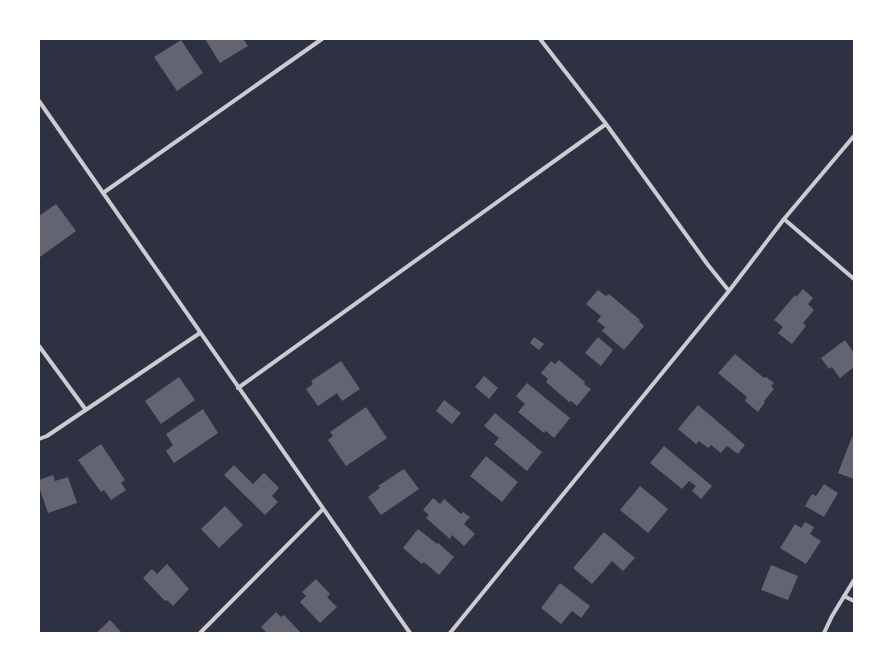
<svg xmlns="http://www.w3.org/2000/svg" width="893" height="672" viewBox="0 0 893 672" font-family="'Archivo Narrow',sans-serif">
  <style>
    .building { fill: #626471 }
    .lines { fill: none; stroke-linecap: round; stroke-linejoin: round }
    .minor { stroke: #caccd0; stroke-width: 4 }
  </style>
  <rect width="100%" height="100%" fill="#2d3142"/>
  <path class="building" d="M205,39H243L248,46L220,63Z
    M181,40L203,73L177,91L154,57Z
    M56,204L76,231L40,257L39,255V216Z
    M803,289L813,298L808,304L814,310L803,323L806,326L792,344L778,333L783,327L774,320L795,295L796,297Z
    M598,290L606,296L609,294L640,320L639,321L644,326L624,350L602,331L605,327L597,321L601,316L586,304Z
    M534,337L544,344L539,350L530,343Z
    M598,337L613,350L601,366L585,353Z
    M845,340L854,353V367L840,378L832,367L829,369L821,358Z
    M735,354L764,378L766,377L774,383L771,386L774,389L764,401L765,402L758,412L745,401L747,397L718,373Z
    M559,360L585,382L584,384L591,389L577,406L571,401L569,402L546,382L548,379L541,373L551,361L555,364Z
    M341,361L360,389L342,401L337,393L318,406L306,389L313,384L311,381Z
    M484,376L498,388L489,399L475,387Z
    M179,377L195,400L161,424L145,401Z
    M527,383L570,418L554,438L546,431L544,433L518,412L525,404L516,396Z
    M444,400L461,413L452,424L436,411Z
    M698,405L745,445L738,454L727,446L721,453L711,445L708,448L699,441L696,444L678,429Z
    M366,407L387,438L346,466L328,440L333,436L330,432Z
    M203,409L218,433L174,463L166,451L173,445L166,434Z
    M495,413L542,452L527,471L494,444L499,438L484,426Z
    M852,437L854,438V479L838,473Z
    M101,444L125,480L121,483L126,490L111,500L104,490L101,492L78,460Z
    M664,446L712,486L701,499L692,491L696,486L689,481L682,489L650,463Z
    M486,456L518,482L502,502L470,476Z
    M234,465L253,484L264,473L279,488L272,496L278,502L265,515L224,475Z
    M404,469L419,489L381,515L368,497L380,488L378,486Z
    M53,475L55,481L68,477L77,503L48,513L39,487V480Z
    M824,484L838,493L824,517L805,506L812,494L816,496Z
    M640,486L668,509L648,533L620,510Z
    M433,498L440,504L444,499L461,514L463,512L470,517L464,524L475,534L464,546L452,535L450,539L426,518L429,515L423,510Z
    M225,506L243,525L219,548L201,529Z
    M805,522L814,527L810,534L821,541L806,564L780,548L795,524L801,528Z
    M418,529L437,544L438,543L454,557L439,575L424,562L422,564L403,548Z
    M604,532L635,558L623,571L612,561L592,584L573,568Z
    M167,564L189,589L173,606L167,600L165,601L143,578L152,569L157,574Z
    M771,565L798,576L788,600L761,590Z
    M316,579L330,594L327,597L337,607L320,623L300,602L306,596L302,592Z
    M560,583L590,606L581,618L572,611L561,624L541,608Z
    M276,612L281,617L284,615L301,633H267L261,627Z
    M110,620L122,633H96Z"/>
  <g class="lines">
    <path class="minor" d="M540,39L606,124L708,265L729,291
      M39,101L410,633
      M103,193L322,39
      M784,219L854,279
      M39,346L86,410
      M238,388L606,124
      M39,439L47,436L200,333
      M844,596L854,601
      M200,633L323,509
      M450,633L729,291L784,219L854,136
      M824,633L832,616L854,580"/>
  </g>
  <rect width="893" height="672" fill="none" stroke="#ffffff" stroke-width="80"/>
</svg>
